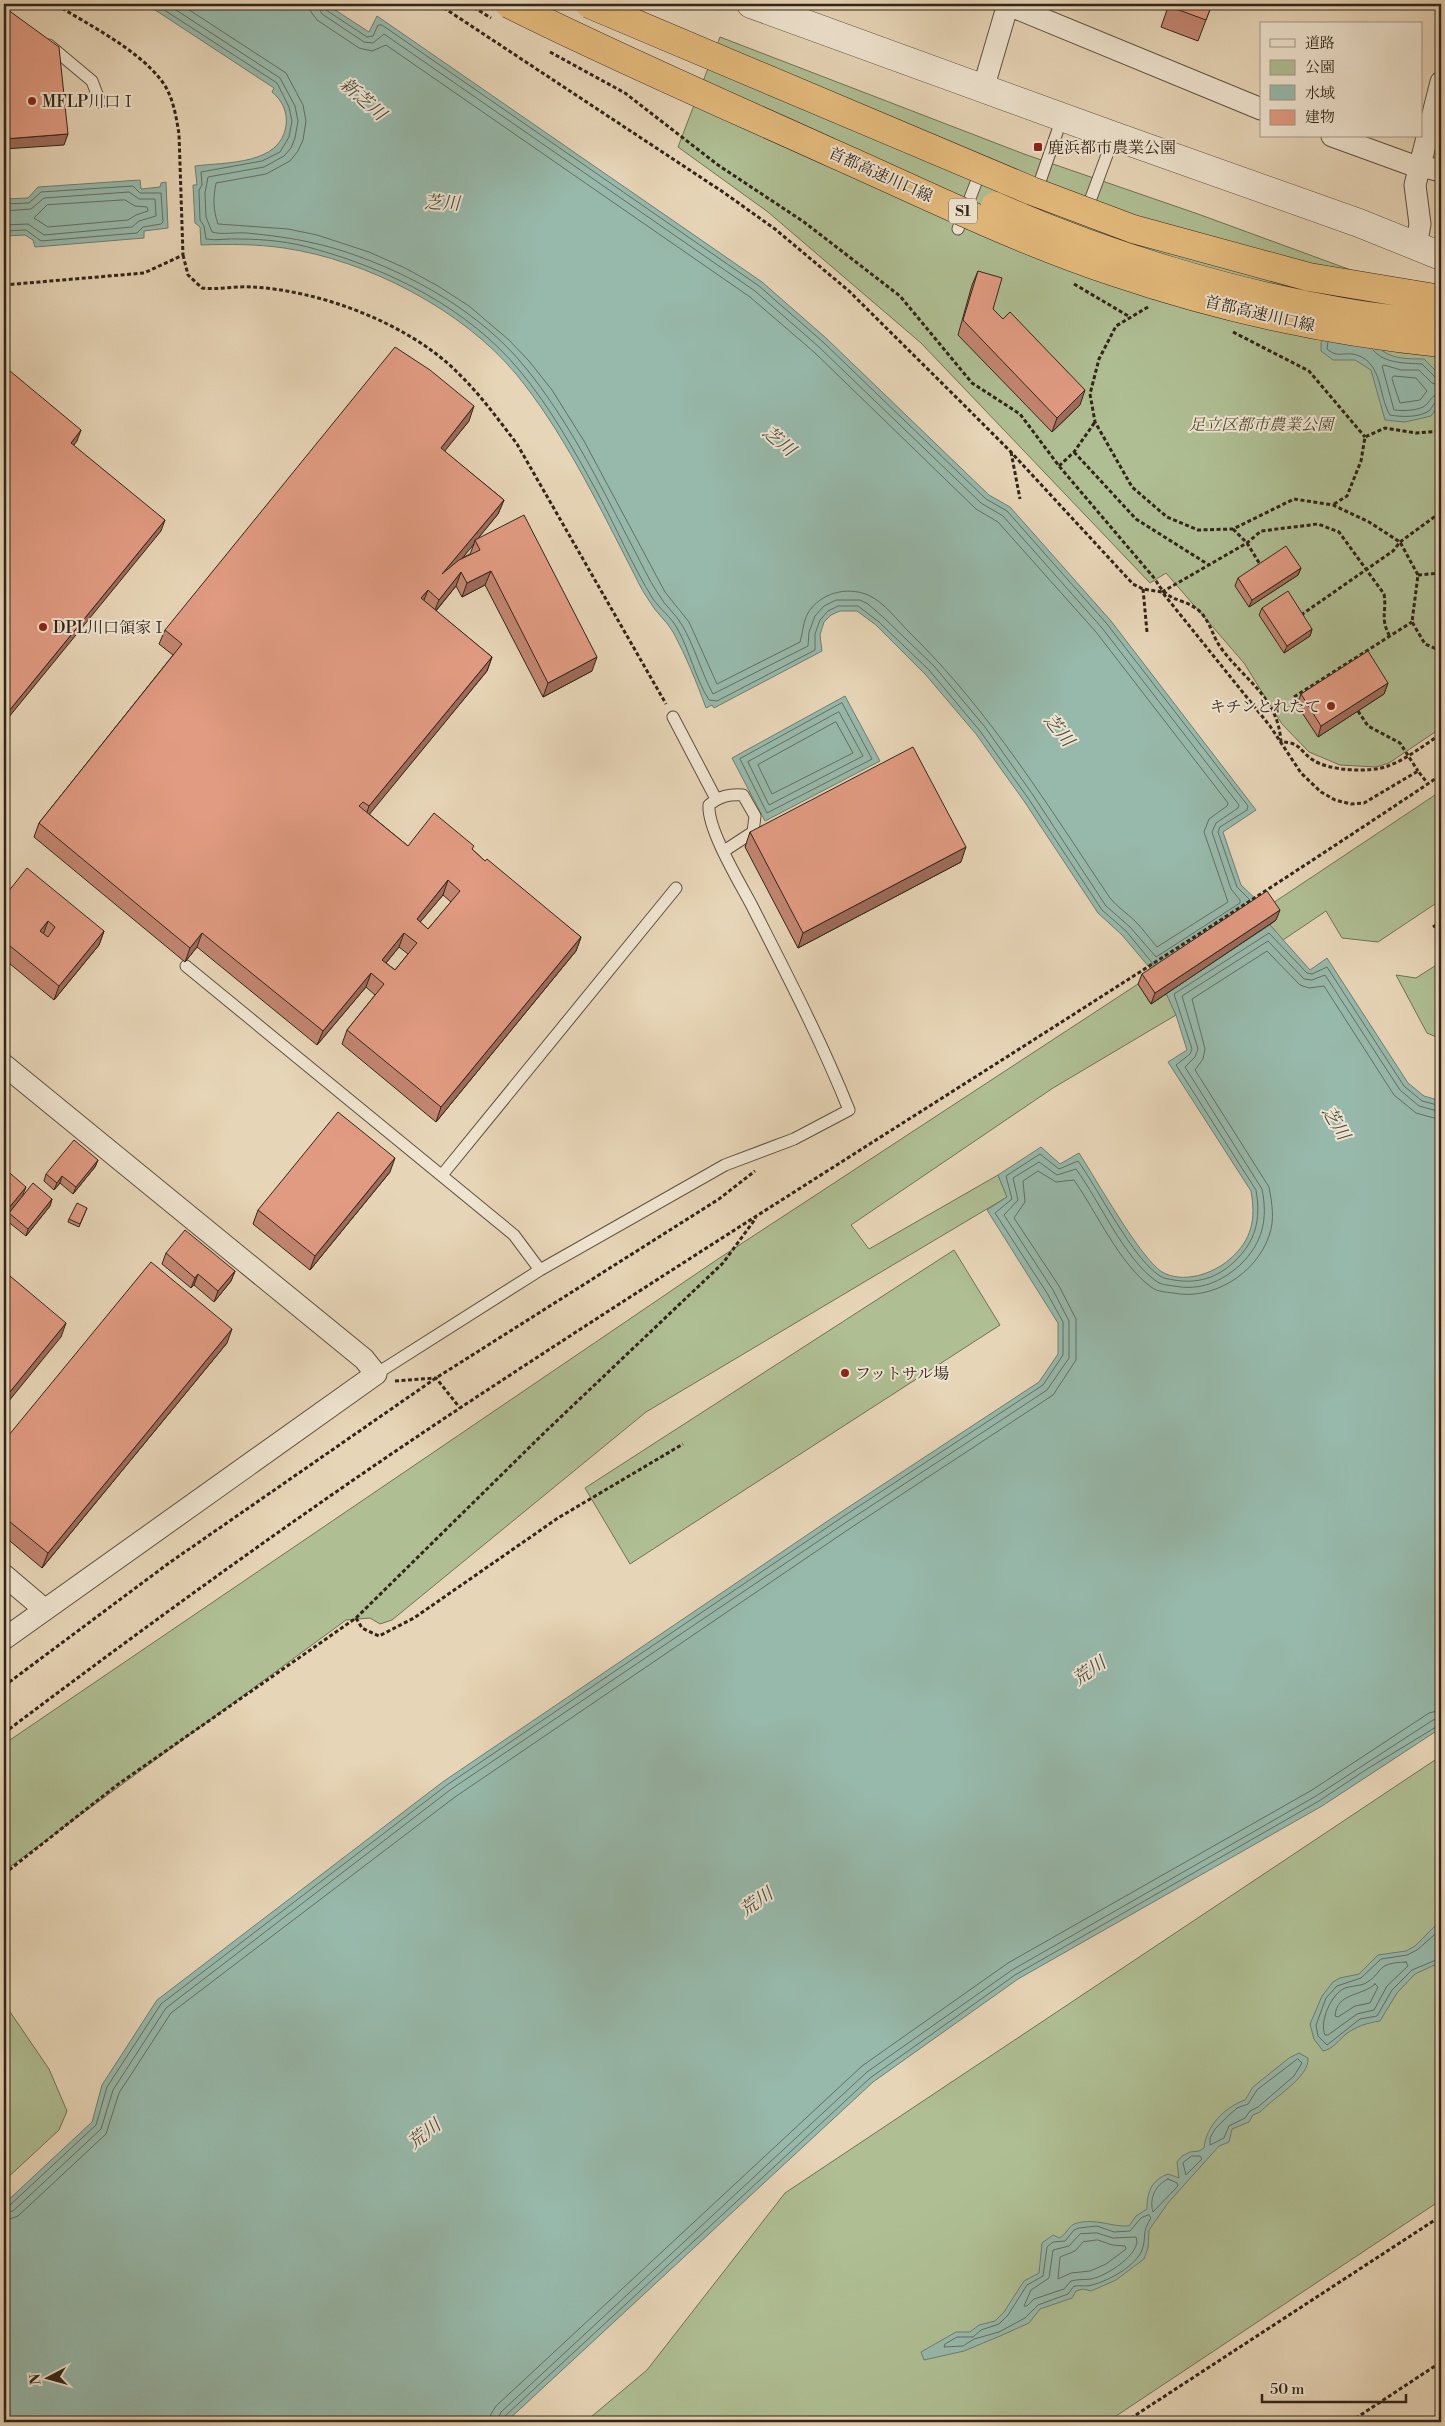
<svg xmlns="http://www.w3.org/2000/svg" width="1445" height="2426" viewBox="0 0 1445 2426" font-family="'Libre Bodoni','Noto Serif JP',serif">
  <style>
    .green { fill: #afbe93; stroke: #707256 }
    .water { fill: #97b9ab; stroke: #6f7e71 }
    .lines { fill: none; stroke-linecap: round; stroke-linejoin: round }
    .shore { stroke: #646f62; stroke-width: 1 }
    .service-casing { stroke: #5f5140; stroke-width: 13 }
    .minor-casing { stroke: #5f5140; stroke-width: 23 }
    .tertiary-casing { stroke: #5f5140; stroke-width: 29 }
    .path { stroke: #322519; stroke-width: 3; stroke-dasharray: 4 2.5; stroke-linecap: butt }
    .service { stroke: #efe4d0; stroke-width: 11 }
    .minor { stroke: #efe4d0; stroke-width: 21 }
    .tertiary { stroke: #efe4d0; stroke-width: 28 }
    .motorway-bridge-casing { stroke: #322519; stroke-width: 29; stroke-linecap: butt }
    .motorway-bridge { stroke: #e4ba7c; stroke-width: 28 }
    .wall { fill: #c28570; stroke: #322519; fill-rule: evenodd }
    .shaded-wall { fill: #9e6c5b; stroke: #322519 }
    .building { fill: #e19b82; stroke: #322519; fill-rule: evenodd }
    .poi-dot { fill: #8f2418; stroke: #efe4d0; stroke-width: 2 }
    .labels { text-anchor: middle; stroke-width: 4; stroke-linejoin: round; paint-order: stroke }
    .shield { fill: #efe4d0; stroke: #6b5e50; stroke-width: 1 }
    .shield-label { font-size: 15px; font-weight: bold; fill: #322519 }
    .poi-label { font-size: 16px; fill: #322519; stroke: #efe4d0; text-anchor: start }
    .street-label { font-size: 16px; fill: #322519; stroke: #efe4d0 }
    .park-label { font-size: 16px; font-style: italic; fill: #514b38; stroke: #efe4d0 }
    .water-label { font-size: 18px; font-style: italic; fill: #4b4a3e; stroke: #efe4d0 }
  </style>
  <rect width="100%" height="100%" fill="#e7d5b7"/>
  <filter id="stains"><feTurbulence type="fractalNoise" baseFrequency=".004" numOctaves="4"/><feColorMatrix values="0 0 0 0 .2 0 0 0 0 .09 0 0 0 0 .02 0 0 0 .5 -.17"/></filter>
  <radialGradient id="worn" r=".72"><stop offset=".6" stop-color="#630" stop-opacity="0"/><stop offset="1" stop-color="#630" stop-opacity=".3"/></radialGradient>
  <path class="green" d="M720,37L1024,154L1198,214L1441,303V728L1389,763L1376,767L1340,765L1309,752L1282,724L1244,663L1166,573L1150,583L921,343L768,212L678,147Z
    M1441,791V900L1378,942L1342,938L1326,911L1283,940L1270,925L1276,920L1267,907Z
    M1441,962V1039L1427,1033L1396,975L1416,978Z
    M1138,984L1151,1004L1166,993L1176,1015L1053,1088L851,1225L869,1249L998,1175L1007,1197L646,1412L392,1620L380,1624L370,1618L346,1620L4,1871V1752L7,1742L718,1259Z
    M954,1250L1000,1325L630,1564L585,1488Z
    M1441,1756V2200L1107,2422H585L647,2370L785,2193Z
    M4,2003L49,2069L67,2111L59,2130L4,2181Z"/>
  <path class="water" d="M146,4H326L369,32L377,16L762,282L826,338L989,495L1010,507L1111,621L1256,810L1223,832L1241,885L1260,903L1155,974L1122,935L1098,913L1024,801L976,734L925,674L876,625L857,611H840L831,615L824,622L820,635L822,651L714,708L712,705L706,708C697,683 686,656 673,632C667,621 656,613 650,602C641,590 635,575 628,562C595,498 562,430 516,374C463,310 367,260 284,248C257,244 229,244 201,245L200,227L195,223L193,185H197L195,166C227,162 280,165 286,126C288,112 282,100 272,92L274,88Z
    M140,180L141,189L160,187L161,183L166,182L168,228L144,231V238L35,247L33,240L25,235L4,236V199L28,198L38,187Z
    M1361,327C1384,355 1386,359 1424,359L1441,376V402L1431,416L1405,422L1385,420L1371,370L1355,360H1333L1321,351V343L1327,332Z
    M845,696L880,761L765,821L732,758Z
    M1270,925L1310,970L1327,958L1408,1083L1424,1096L1441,1101V1728L1322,1806L1018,1979L873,2082L506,2422H4V2204L92,2122L102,2085L157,2000L444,1781L838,1514L1039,1382L1058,1354V1323L987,1210L1007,1197L998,1175L1041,1147L1060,1164L1079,1153C1096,1179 1140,1258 1162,1272C1183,1284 1213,1274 1230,1259C1252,1240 1256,1219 1251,1191L1168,1062L1187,1050L1176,1015L1166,993Z
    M1441,1924V1962L1415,1974L1397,1993L1380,2021C1367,2023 1357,2026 1346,2034C1339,2040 1333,2049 1323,2051L1314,2039L1310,2024L1322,1996L1333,1982L1340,1978L1359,1974L1378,1955L1406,1951L1415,1946L1434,1927Z
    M1299,2053L1308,2058C1310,2077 1273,2098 1260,2112L1253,2115L1249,2122L1232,2129L1229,2142L1219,2146L1168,2203L1149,2230L1148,2248L1144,2259L1116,2280L1091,2291L1083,2289L1076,2291L1072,2298L1040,2309L1029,2323L1000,2336L964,2351L924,2360L921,2352L956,2332H970L979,2325L995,2321L1004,2312L1024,2281L1039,2273L1042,2243L1053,2235L1059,2238C1067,2235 1068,2225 1077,2223C1096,2218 1111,2227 1129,2226L1136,2216L1147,2209C1147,2191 1152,2180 1168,2174L1179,2178L1177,2162L1182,2156L1190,2152L1199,2151L1204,2148C1206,2126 1225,2107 1245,2100L1253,2087L1289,2058Z"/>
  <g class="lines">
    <path class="shore" d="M155,4L277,83L289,107L292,121L289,137L280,152L262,161L201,172L202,185L199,190L200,220L204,226L206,239C217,241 229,238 240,239C264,239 292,242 315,249C391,270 469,309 520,371C550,407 574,450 597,492C616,527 632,565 653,599C660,609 671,617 677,628C690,651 695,678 709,700L717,701L815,650V634L820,620L828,611L838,606H858L879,622L929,670L980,731L1028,798L1102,910L1126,931L1154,965
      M167,4L280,78L295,106L298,121L295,138L291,148L284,156L264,167L208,177L205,193L206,217L212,232C222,235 235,232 246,233C280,236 313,241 346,252C412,274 480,312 525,367C568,420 599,482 630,542C640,560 648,579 659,595C665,606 676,614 682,625C695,647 701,672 713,694L808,646L809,632L815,616L824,606L836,600H860L868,604L883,617L934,666L985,727L1033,795L1106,906L1130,927L1156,957L1240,903V900L1231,889L1212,832L1216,823L1238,808L1239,805L1102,628L1003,516L981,503L819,347L755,291L384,34L373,43L364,42L322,14L317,4
      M180,4L286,73L303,105L306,121L303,140L298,151L290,161L266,174L216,183C213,199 213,209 218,224L288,229L317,235L369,252L405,268L438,286L469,306L509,340L529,361L552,390L584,441L665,592L689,622L717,684L800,642C803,632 803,622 808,613C820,593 847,586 868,595C884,602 898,621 910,633C990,711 1048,806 1110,898C1117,907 1127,913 1135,921C1143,929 1150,939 1157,947L1228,902L1204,832L1209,819L1227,806L1228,803L1096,632L998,522L976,509L814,352L750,297L386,45L372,51L359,48L317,20L311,12L310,4
      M324,4L326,10L367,37L373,36L378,25H382L759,286L823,342L986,499L1007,511L1107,624L1248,806L1247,810L1220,827L1218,832L1237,887L1250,900
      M125,200L135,206L147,207L148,211L136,215L128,220L48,227L34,218L47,205Z
      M4,204L29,203L41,192L133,186L140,193H161L163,222L161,224L143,227L137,233L41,241L26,230L4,231
      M4,211L31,209L44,198L129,192L139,199H155L156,216L139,221L132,227L44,235L28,224L4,225
      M1328,342L1327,349C1339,359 1344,351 1357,355C1383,364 1378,395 1390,415C1400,417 1421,418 1430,410C1434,405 1434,401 1441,400
      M1373,350C1385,364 1405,363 1422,364L1436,378L1441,380
      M1394,376L1416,378L1427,391L1420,400L1400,403L1392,379Z
      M1441,386L1432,383L1419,370H1401L1384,365L1382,366L1394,410C1403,411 1419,411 1426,405C1432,399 1432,394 1441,394
      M842,703L872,759L767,813L740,759Z
      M839,712L863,756L769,805L748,762Z
      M836,722L853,753L772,794L758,765Z
      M1441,1929L1417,1950L1407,1955L1381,1959L1361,1978L1337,1986L1326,1998L1316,2025L1318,2036L1327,2045L1360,2019L1377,2016L1392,1990L1412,1970L1441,1958
      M1406,1962L1408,1966L1387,1986L1374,2010L1357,2014L1328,2035H1325C1319,2022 1331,1994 1345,1988C1351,1986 1358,1986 1364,1984C1385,1973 1373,1963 1406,1962Z
      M1375,1984L1378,1987L1370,2003L1355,2006L1338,2017L1335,2016C1337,1992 1361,1997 1375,1984Z
      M1298,2059L1302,2063L1294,2076L1258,2107L1250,2111L1245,2118L1229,2126L1224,2138L1210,2145V2138L1215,2129L1229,2115L1237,2108L1248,2104L1257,2090Z
      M1192,2156H1200L1202,2159L1186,2175L1183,2163Z
      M1168,2179L1177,2183L1178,2186L1153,2212C1149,2199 1155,2185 1168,2179Z
      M4,2207L9,2206L96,2125L107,2087L161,2004L447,1785L841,1518L1043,1385L1063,1355V1322L1047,1293L995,1213L1012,1199L1006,1176L1040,1154L1059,1169L1078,1161C1099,1190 1132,1258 1160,1276C1164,1279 1170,1279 1174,1280C1197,1284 1217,1278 1234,1262C1256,1241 1261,1220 1256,1190L1176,1065L1190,1054L1192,1049L1174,994L1269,933L1307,973L1312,974L1327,967L1404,1086L1422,1101L1441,1106
      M4,2213L13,2211L101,2129L113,2090L166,2008L450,1790L845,1523L1047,1390L1069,1358V1321L1053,1290L1004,1215L1018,1200L1013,1178L1039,1162L1057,1175L1076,1169C1100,1202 1124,1258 1156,1281C1161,1285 1168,1285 1174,1286C1200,1291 1221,1282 1240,1265C1263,1243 1268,1219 1262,1189L1185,1067L1195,1057L1198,1049L1182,996L1268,941L1304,979L1312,980L1325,975L1400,1090L1419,1106L1441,1112
      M1149,2215L1151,2218C1141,2234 1147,2236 1142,2250C1136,2266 1108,2281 1092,2285C1087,2287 1080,2285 1074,2286L1068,2294L1038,2305L1025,2318L999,2332L974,2339L963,2346L944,2347L945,2344L957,2337H973L981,2330L999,2324L1008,2315L1027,2285L1043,2276L1047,2247L1053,2242L1065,2241L1074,2230L1079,2228L1097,2226L1114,2232L1130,2231L1141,2218Z
      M4,2221L18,2216L106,2134L119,2093L171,2013L455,1797L849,1529L1053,1395L1076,1360V1319L1059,1286L1014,1218L1025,1202L1023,1181L1038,1171L1056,1182L1074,1180C1097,1213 1119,1263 1151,1287C1158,1292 1166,1292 1173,1293C1212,1301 1256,1274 1269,1236C1275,1220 1272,1203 1269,1187L1195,1070L1203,1059L1205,1049L1192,999L1267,951L1300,985L1309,988L1324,986L1394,1095L1416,1113L1441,1120
      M1097,2233L1113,2238L1136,2237C1143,2253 1105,2277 1091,2279C1084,2280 1078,2279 1071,2281L1064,2289L1034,2299L1027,2306H1024L1031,2290L1049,2278L1053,2250L1069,2246L1080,2234Z
      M1098,2240L1112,2245L1125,2246L1126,2249L1106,2264L1090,2271L1071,2273L1058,2279L1060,2257L1075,2251L1083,2242Z
      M489,2422L491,2414L496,2406L862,2066L1008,1963L1312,1790L1429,1713L1441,1710
      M497,2422L501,2412L867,2072L1012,1970L1316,1796L1433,1720L1441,1718
      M503,2422L505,2416L870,2078L1015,1975L1319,1801L1367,1769L1441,1724"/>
    <g class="service-casing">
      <path id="service" d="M49,45L92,81L100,102
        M1041,192L1037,190L1062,118
        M1084,208L1087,209L1114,136
        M958,229L979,175L986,172
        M673,717L716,799
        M186,966L514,1235L540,1270
        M442,1175L676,888
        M376,1374L540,1270L725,1165L794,1139L849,1110C821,1040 786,973 752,906C740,883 707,829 709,805C720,796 729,794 743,795L755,816L753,832L724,851"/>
    </g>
    <g class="minor-casing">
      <path id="minor" d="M1006,4L1261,109
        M983,89L1008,4
        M1332,136L1420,168H1429L1441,171
        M1416,247L1420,224L1415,185L1441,82
        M4,1065L364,1359L376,1374L4,1639
        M4,1575L44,1609"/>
    </g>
    <g class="tertiary-casing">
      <path id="tertiary" d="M751,4L1114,136L1359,223L1441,256"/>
    </g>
    <path class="path" d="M438,4L723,192L775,229L849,291L963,404L1010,451L1133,584L1143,589L1162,592L1270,726L1301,773L1321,792L1335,800L1351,804L1364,803L1418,771L1428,784
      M468,4L491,18
      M550,52L625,93L718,165L804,222L900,296L972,383L1020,414L1059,466L1155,579C1168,603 1178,596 1197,609C1210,619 1212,636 1221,648C1245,681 1278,697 1281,742C1301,742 1299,751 1313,760C1329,771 1370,773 1388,766C1407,759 1424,745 1441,734
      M183,255L188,275L202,288C218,290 235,286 251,287C319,290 407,323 456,371C479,393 498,419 517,444L666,704
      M1074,284L1130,317
      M4,285L144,273L183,255L179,134C176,116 173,95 161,80C137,49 89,25 55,4
      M1148,307L1116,326L1099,359L1090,394L1095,422L1132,487L1167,517L1198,530L1233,529L1294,499L1333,505L1369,522L1400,542L1418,575L1412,622L1425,644L1441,651
      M1233,332L1309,371L1365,437
      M1011,452L1020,499
      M1074,452L1136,519L1209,565
      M1059,466L1074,452L1095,422
      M1334,504L1347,496L1361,461L1365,437L1385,428L1416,433L1441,431
      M1233,529L1247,543L1261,566
      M1418,575L1441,573
      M1143,589L1147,632
      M1162,592L1247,543L1261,531L1318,524L1339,532L1384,594C1387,612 1380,617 1389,635
      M1301,615L1393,551L1400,542L1441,512
      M1294,697L1412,622
      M1358,711L1368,726L1400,743L1418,771
      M1433,927L1441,922
      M395,1381L436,1378L460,1408
      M356,1618L362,1628L379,1636L414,1618L558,1518L683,1444
      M4,1686L169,1563L436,1378L719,1199L755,1171
      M4,1733C154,1620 307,1509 463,1406C787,1192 1119,991 1441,775
      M4,1874L117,1785L356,1618L545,1432L723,1263L756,1218
      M1125,2422L1441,2216
      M1350,2422L1441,2362"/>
    <use href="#service" class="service"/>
    <use href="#minor" class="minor"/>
    <use href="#tertiary" class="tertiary"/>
    <g class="motorway-bridge-casing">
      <path id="motorway-bridge" d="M509,4C615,57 724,104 832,153C925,194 1017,240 1114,272C1220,308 1329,332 1441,343
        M589,4L1032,191L1133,229L1309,277L1441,299
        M995,206C1100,253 1230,293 1343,312C1372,317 1401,320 1430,324"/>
    </g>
    <use href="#motorway-bridge" class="motorway-bridge"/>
  </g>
  <path class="wall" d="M1169,4H1212L1198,41L1161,27Z
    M978,271L993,309L1080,405L1052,432L958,335L972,285Z
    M469,421L444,451L504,500L498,514L478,538L592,671L543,697L485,585L462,597L456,586L436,611L492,657L487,671L369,814L408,846L473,850L485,861L581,937L576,951L436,1122L342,1044L347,1030L375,995L366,987L317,1045L197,947L185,962L34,837L39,823L173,655L159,644L165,630ZM474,544L470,554L462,558ZM443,895L451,902L428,929L420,922ZM399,947L408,954L395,970L386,963Z
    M1301,568L1298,575L1249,607L1235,586L1238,578Z
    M1262,608L1312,629L1310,636L1284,653L1259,615Z
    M1388,683L1384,694L1318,737L1297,705L1301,694Z
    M750,832L961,862L798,948L745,847Z
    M4,897L104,931L99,945L54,1000L4,959Z
    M1276,920L1151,1004L1138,984L1142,974Z
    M98,1160L95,1167L73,1194L60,1183L54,1190L44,1181L46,1174Z
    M390,1172L310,1270L253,1224L258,1210Z
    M52,1199L50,1206L26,1236L6,1220L9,1213Z
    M87,1208L79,1227L68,1222L69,1219Z
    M166,1253L235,1271L231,1281L214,1302L194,1285L191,1288L162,1264Z
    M227,1343L42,1568L4,1536V1441Z"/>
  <path class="shaded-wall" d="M68,134L64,145L4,149V139Z
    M1085,390L1080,405L1052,432L1057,418Z
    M474,406L469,421L436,462L441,448Z
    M81,430L77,441L67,454L71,443Z
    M504,500L498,514L476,541L475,540L474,544L437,589L442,574Z
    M165,520L161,531L4,723V717Z
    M1301,568L1298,575L1249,607L1252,600Z
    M491,571L485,585L462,597L467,583Z
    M461,572L456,586L433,614L439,600Z
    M428,590L422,605L421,598Z
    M1312,629L1310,636L1284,653L1287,646Z
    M492,657L487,671L364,821L369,806Z
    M597,657L592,671L543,697L548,683Z
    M1388,683L1384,694L1318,737L1321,726Z
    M966,847L961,862L798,948L803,933Z
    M448,880L443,895L411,933L417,919Z
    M1280,910L1276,920L1151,1004L1155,993Z
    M48,921L43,935L40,931Z
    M104,931L99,945L54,1000L59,986Z
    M202,933L197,947L185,962L190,948Z
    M404,933L399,947L377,974L382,960Z
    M581,937L576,951L436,1122L441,1107Z
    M371,973L366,987L317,1045L323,1031Z
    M395,1158L390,1172L310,1270L315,1256Z
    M98,1160L95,1167L73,1194L76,1187Z
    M62,1176L60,1183L54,1190L57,1183Z
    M26,1187L22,1197L4,1219V1214Z
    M52,1199L50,1206L26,1236L28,1229Z
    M235,1271L231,1281L214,1302L218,1291Z
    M198,1274L194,1285L191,1288L195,1278Z
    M66,1323L61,1337L4,1407V1400L5,1398Z
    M232,1329L227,1343L42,1568L48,1553Z"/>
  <path class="building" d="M1169,4H1212L1206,20L1168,6Z
    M4,7L59,47L68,134L4,139Z
    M978,271L1002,278L993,309L1003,319L1010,312L1085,390L1057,418L963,320Z
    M395,347L430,370L474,406L441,448L504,500L442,574L459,560L480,550L475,540L524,515L597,657L548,683L491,571L467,583L461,572L439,600L428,590L421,598L492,657L369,806L363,802L359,806L408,846L434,813L474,846L472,849L485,861L487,859L581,937L441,1107L347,1030L384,984L371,973L323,1031L202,933L190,948L39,823L182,644L165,630ZM448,880L460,891L428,929L417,919ZM404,933L417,943L395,970L382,960Z
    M4,366L81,430L71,443L165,520L4,717Z
    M1286,546L1301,568L1252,600L1238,578Z
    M1288,591L1312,629L1287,646L1262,608Z
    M1368,651L1388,683L1321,726L1301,694Z
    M913,747L966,847L803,933L750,832Z
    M27,868L104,931L59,986L4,941V897ZM48,921L55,927L48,937L40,931Z
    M1267,891L1280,910L1155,993L1142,974Z
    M338,1112L395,1158L315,1256L258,1210Z
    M74,1140L98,1160L76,1187L62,1176L57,1183L46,1174Z
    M4,1168L26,1187L4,1214Z
    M33,1183L52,1199L28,1229L9,1213Z
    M77,1203L87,1208L80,1224L69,1219Z
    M185,1230L235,1271L218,1291L198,1274L195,1278L166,1253Z
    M151,1262L232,1329L48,1553L4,1517V1441Z
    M4,1271L66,1323L5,1398L4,1397Z"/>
  <g class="poi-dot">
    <circle cx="32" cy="101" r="5"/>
    <rect x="1033" y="142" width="10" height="10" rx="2.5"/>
    <circle cx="43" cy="627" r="5"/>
    <circle cx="1331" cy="706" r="5"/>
    <circle cx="845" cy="1373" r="5"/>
  </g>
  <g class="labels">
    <rect class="shield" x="949" y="198.5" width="28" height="25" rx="4"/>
    <g class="shield-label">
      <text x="963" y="216">S1</text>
    </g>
    <g class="poi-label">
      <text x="42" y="107">MFLP川口Ⅰ</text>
      <text x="1048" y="153">鹿浜都市農業公園</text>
      <text x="53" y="633">DPL川口領家Ⅰ</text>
      <text x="1321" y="712" text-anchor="end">キチンとれたて</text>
      <text x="855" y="1379">フットサル場</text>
    </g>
    <g class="street-label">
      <text transform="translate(881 174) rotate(24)" y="6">首都高速川口線</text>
      <text transform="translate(1260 313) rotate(13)" y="6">首都高速川口線</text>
    </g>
    <g class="park-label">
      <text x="1261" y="430">足立区都市農業公園</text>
    </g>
    <g class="water-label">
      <text transform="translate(363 99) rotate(41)" y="6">新芝川</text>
      <text transform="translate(442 203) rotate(2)" y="6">芝川</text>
      <text transform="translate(779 441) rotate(40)" y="6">芝川</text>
      <text transform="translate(1059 730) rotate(51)" y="6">芝川</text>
      <text transform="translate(1336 1123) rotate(59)" y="6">芝川</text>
      <text transform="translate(1089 1671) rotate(-35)" y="6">荒川</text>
      <text transform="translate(756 1902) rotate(-35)" y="6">荒川</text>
      <text transform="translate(424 2134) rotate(-38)" y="6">荒川</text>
    </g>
  </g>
  <rect width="1445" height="2426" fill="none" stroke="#e7d5b7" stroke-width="20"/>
  <rect x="5" y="5" width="1435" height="2416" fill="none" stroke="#322519" stroke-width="2.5"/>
  <rect x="10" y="10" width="1425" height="2406" fill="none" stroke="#322519"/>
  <rect x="1260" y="22" width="162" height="115" fill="#efe4d0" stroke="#a39887"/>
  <rect x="1270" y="39" width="25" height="8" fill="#efe4d0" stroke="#a39887"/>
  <text x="1305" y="48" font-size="15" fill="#322519">道路</text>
  <rect x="1270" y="60" width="25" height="15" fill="#afbe93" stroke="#a39887"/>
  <text x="1305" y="72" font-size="15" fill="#322519">公園</text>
  <rect x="1270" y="85" width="25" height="15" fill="#97b9ab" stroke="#a39887"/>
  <text x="1305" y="98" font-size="15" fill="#322519">水域</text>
  <rect x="1270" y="110" width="25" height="15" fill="#e19b82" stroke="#a39887"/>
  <text x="1305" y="122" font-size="15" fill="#322519">建物</text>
  <g transform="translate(48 2378) rotate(264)" stroke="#efe4d0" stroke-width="4" paint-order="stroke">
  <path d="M0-4L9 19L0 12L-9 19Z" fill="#322519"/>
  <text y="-8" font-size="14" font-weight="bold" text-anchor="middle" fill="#322519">N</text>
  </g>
  <path d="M1262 2394v8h144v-8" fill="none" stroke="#322519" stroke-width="2.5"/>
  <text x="1270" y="2394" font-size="15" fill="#322519" stroke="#efe4d0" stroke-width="4" paint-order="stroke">50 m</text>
  <rect width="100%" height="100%" filter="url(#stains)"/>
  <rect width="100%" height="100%" fill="url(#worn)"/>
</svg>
